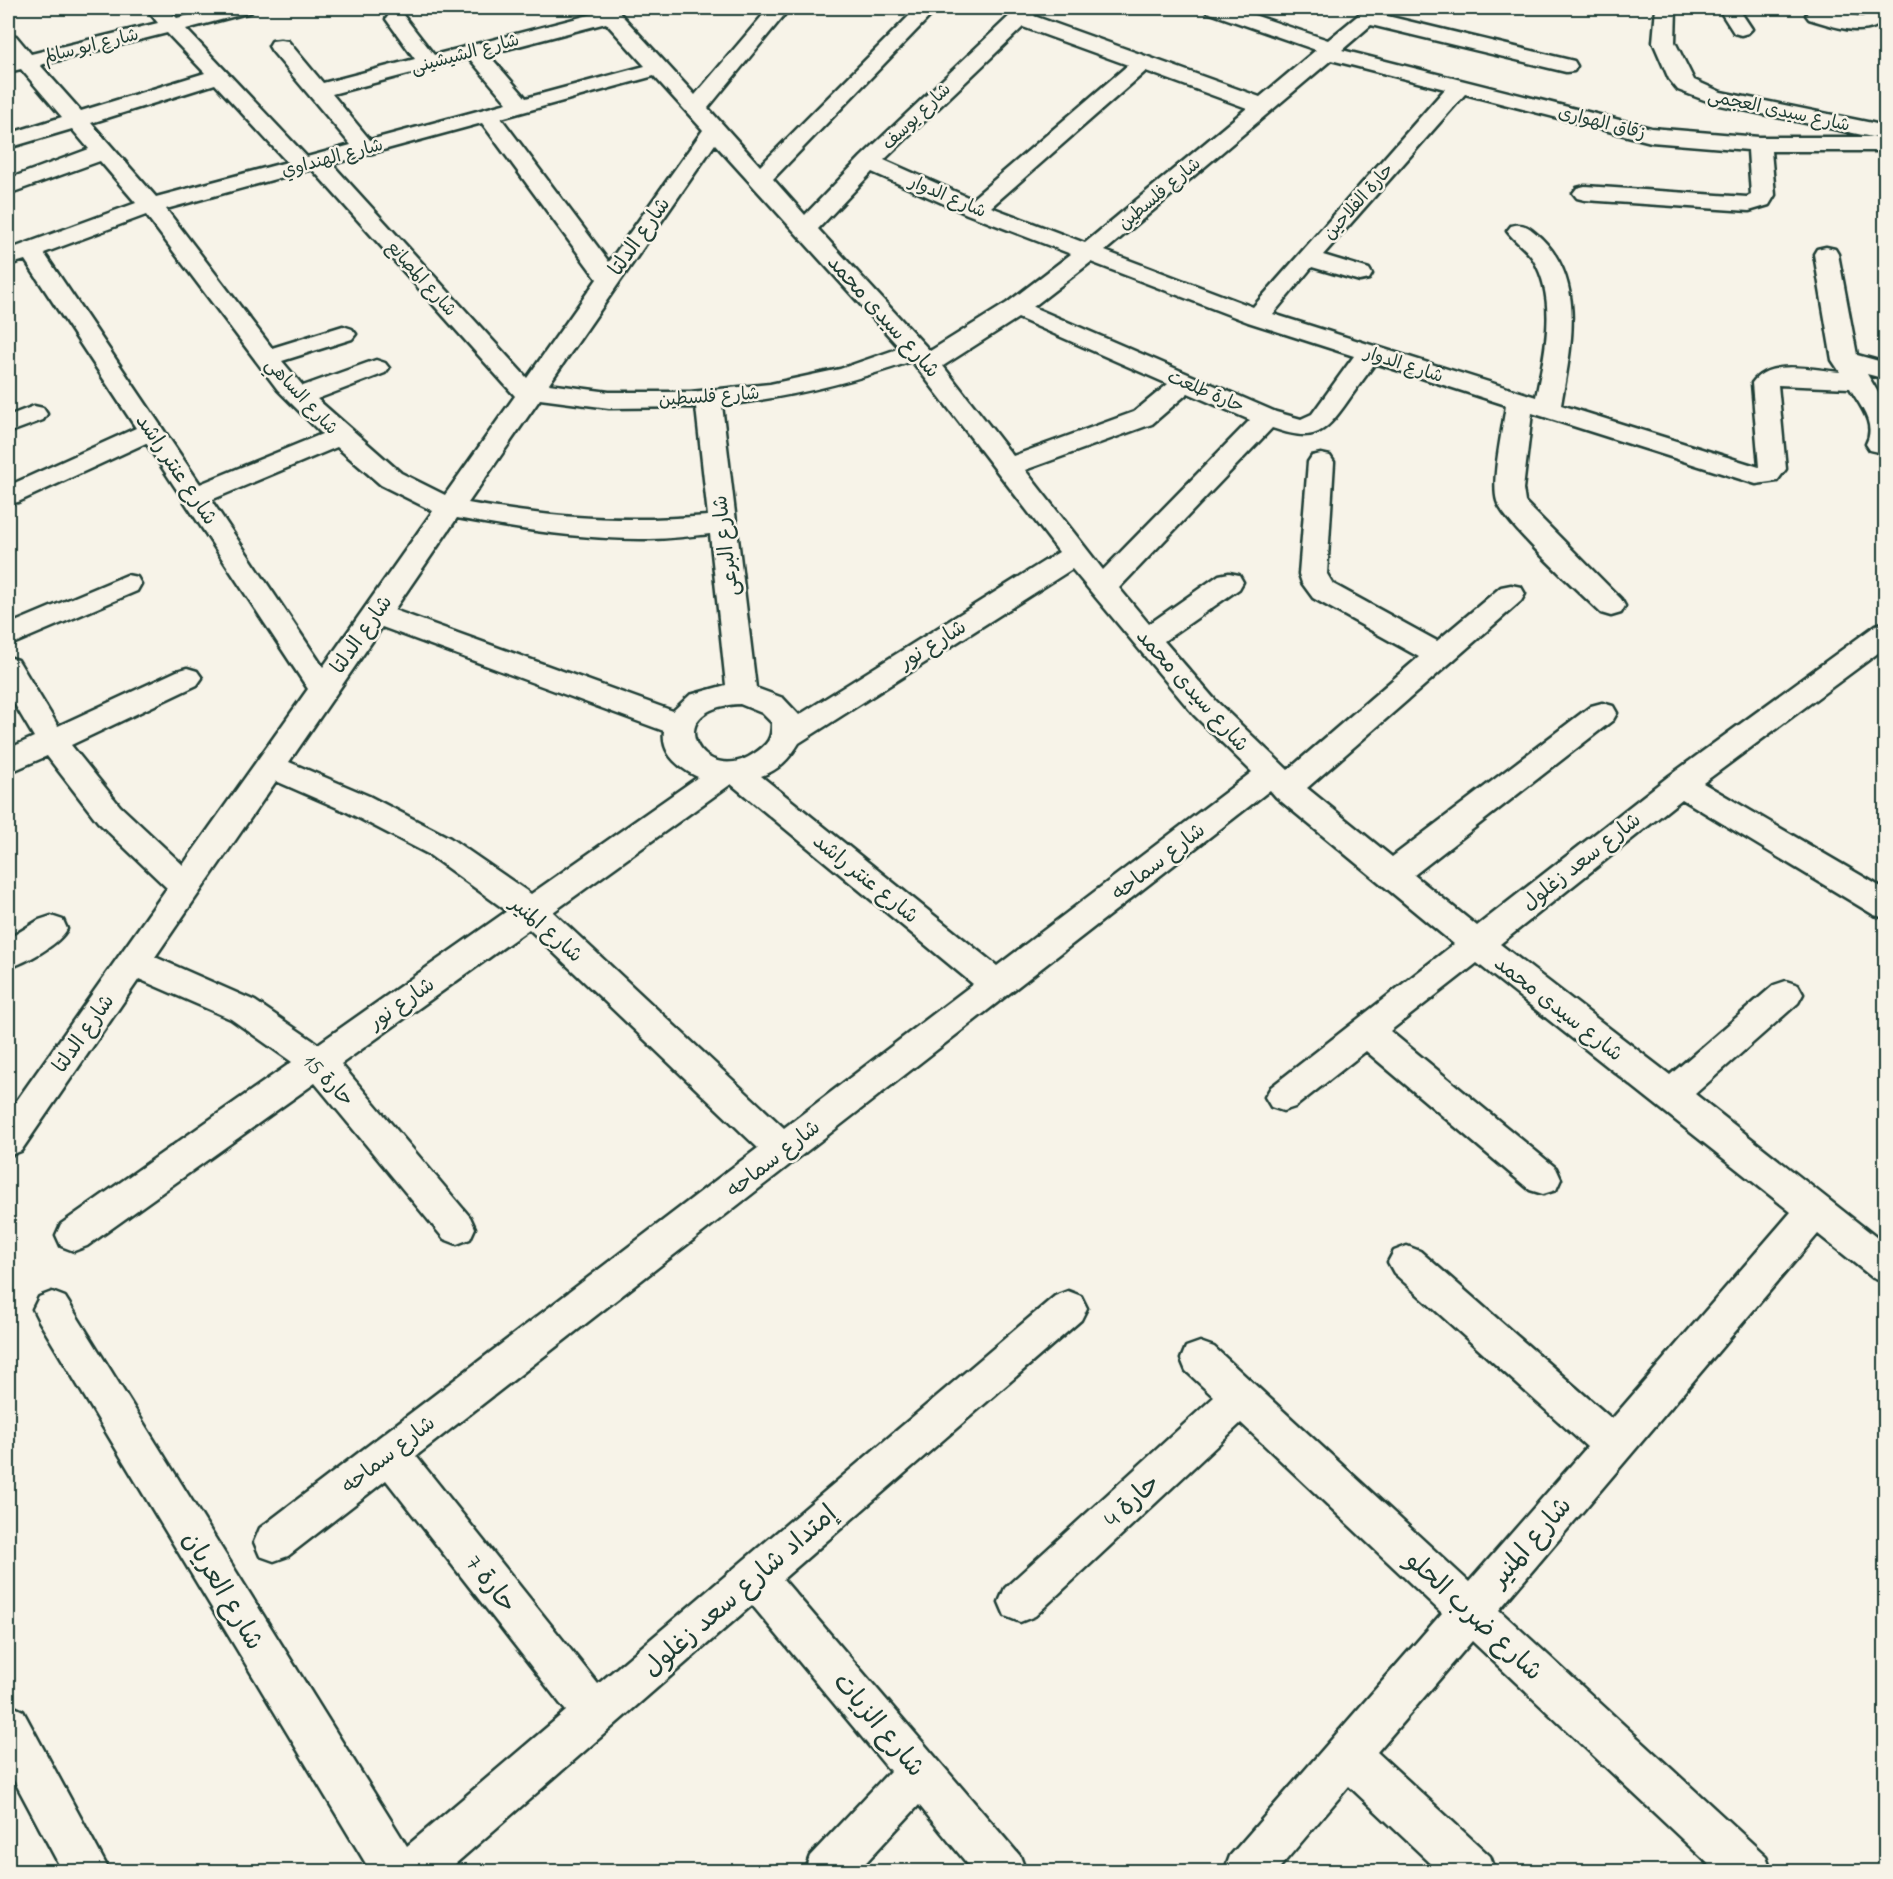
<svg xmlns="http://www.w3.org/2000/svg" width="1893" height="1879" viewBox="0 0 1893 1879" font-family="'Indie Flower','Playpen Sans Arabic',sans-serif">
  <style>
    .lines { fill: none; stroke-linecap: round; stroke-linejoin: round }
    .street-casing { stroke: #1f3d34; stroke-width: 5 }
    .street { fill: #f7f3e8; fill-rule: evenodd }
    .labels { text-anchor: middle; stroke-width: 5; stroke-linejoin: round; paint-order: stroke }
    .far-street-label { font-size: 18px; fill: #1f3d34; stroke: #f7f3e8 }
    .street-label { font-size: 21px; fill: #1f3d34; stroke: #f7f3e8 }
    .near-street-label { font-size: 26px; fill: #1f3d34; stroke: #f7f3e8 }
  </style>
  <rect width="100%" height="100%" fill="#f7f3e8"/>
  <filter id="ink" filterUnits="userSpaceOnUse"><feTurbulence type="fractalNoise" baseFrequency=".0167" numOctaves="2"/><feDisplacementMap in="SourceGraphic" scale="12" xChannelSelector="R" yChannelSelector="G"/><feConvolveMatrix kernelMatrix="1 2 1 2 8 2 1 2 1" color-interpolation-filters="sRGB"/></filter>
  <g filter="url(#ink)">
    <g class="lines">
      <g class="street-casing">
        <path id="street" d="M157,8L167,9L177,18L220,8H254L251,12L186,29L307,157L351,145L272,51L269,46L272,41L280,40L288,41L323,83L415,59L386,19L389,15L396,13L403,15L434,55L597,13L594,8H615L695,95L769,8H790L708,108L760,166L917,8H938L773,179L805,215L861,157L1018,8H1040L1034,16L1260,97L1316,50L1207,12L1204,8H1233L1328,40L1367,8H1389L1383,15L1574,61L1577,66L1574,71L1566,72L1371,25L1342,50L1651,128L1759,137H1886V151H1771L1775,195L1769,205L1749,211L1585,200L1577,198L1573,193L1577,188L1585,186L1747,197L1751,195L1748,150L1651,142L1465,94L1323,255L1369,269L1372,274L1369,279L1360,281L1312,267L1273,314L1536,397C1545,353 1558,300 1533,259C1526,248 1514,241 1507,231L1511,226C1525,222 1531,229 1542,239C1587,283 1570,351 1561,405L1759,467L1752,383C1769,358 1814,370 1840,372L1832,360L1814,254L1817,249L1826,247L1835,249L1838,254L1857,355L1886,363V379L1867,374L1886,406V451L1879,452L1870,450L1866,444C1877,424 1860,406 1850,388L1778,385L1786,469L1777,481L1756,484L1532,413L1523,489L1525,502L1621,599L1625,606L1621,613L1611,616L1601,613C1581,593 1503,523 1497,501C1491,481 1503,428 1506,405L1375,363C1366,376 1356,389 1347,402C1323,436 1313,442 1272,428L1119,588L1149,624L1219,575L1229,573L1239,575L1243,582L1239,589L1164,641L1216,701L1288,770L1419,657L1313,598L1302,583L1299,574L1308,462L1312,456L1321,454L1330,456L1334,462L1327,574L1333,584L1437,641L1501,587L1511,585L1521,587L1525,594L1521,601L1307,788L1392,857L1591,706L1602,703L1613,706L1617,713L1613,720L1414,875L1477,926L1669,776L1876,625L1886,622V647L1703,783L1886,890V918L1874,915L1682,799L1500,944L1670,1075L1774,985L1786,981L1798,985L1803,994L1798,1003L1695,1094L1886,1245V1283L1873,1278L1818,1234L1499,1610L1766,1856L1772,1872H1717L1472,1641L1377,1752L1490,1856L1496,1872H1440L1349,1786L1276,1872H1224L1230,1856L1442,1613L1241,1423L1035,1616L1020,1622L1005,1616L999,1602L1005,1588L1214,1397L1186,1371L1181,1359L1186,1347L1200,1342L1214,1347L1469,1582L1587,1447L1394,1273L1388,1262L1394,1251L1407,1246L1420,1251L1612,1419L1791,1212L1477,963L1390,1031L1556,1168L1561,1179L1556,1190L1543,1194L1530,1190L1366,1051L1295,1107L1283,1111L1271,1107L1265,1097L1271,1087L1454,944L1276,797L1270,790L416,1456L598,1684L1055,1296L1068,1291L1081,1296L1087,1308L1081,1320L783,1579L1020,1856L1026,1872H974L919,1805L857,1872H804L810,1856L890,1771L752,1605L446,1872H371L39,1321L33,1309L39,1297L52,1292L65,1297L407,1846L566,1711L386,1480L288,1556L274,1561L260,1556L254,1542L260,1528L758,1148L529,929L341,1064L470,1217L475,1228L470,1239L457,1244L444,1239L315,1083L87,1246L74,1251L61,1246L56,1235L61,1224L292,1062L231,1019L139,979L21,1151L8,1156V1113L167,888L98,822L47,756L8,773V749L34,737L8,693V657L18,660L58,726L177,671L187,668L197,671L202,678L197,685L71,745L120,806L183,865L308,689L146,443L18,502L8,504V486L136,428L25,260L8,265V250L136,203L100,161L8,194V179L89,149L72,129L8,148V134L62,117L21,69L8,72V60L12,59L8,54V35L16,36L31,54L158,23L150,13ZM606,23L645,66L526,98L488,54ZM1023,27L1128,65L972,199L884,160ZM167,33L205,73L81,111L40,65ZM469,58L507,103L370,140L332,94ZM1331,60L1445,89L1253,307L1105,251ZM1146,71L1247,108L1085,243L991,207ZM654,76L703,130L609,262L501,118ZM215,84L287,162L156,197L91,123ZM482,123L597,279L527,378L332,164ZM715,144L900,348L840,369L770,384L690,392H609L549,384ZM312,169L515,396L445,495L401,473L317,399L385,373L389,368L385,363L376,360L367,363L303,386L282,361L352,339L356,334L352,329L343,326L272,348L166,209ZM872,172L967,214L1071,254L1007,303L930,351L818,229ZM146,215L278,390L322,434L200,484L44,253ZM1091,262L1248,322L1354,356L1312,414L1301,419L1276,412L1033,307ZM1018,318L1168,384L1134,412L1013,456L943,366ZM912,361L1059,552L799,715L783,698L756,688L722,405C788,398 849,383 912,361ZM1188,393L1250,420L1103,570L1025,470L1152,424ZM540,399L609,408L696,407L708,516C623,523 551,518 468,503ZM337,447L381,485L433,511L323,667L211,500ZM457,518C521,530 585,540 650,539C670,539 690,536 710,534L726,685L690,695L673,711L394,610ZM1072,569L1194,715L1252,772L997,966L761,776C779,770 789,759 799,743ZM382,627L664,731C661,754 679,768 698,777L531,894L450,838L369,796L289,762ZM740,704L762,713L772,723C772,739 768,744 755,753C703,790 656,707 740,704ZM276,781L347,812L428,854L507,911L318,1044L255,1001L155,957ZM731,784L973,984L784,1128L553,912Z
          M1656,8H1676L1675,42L1694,80L1721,92L1872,123L1880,125L1883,130L1880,135L1872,137L1715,104L1678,90L1669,79L1653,42Z
          M1718,8H1738L1752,29L1748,33L1741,35L1734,33Z
          M1870,8H1886V18C1869,41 1830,25 1809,19L1806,15L1809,11L1816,9L1862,17L1867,15Z
          M34,406L43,408L47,414L43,420L8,433V416Z
          M127,575L137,577L141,584L137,591L8,646V625Z
          M51,916L63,920L67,929C59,945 25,963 8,968V939L39,920Z
          M8,1704L23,1711L110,1872H63L8,1769Z"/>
      </g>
      <use href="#street" class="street"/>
    </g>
  </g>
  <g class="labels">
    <g class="far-street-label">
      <text transform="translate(91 45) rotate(-14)" y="6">شارع ابو سالم</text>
      <text transform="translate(465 53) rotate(-15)" y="6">شارع الشيشينى</text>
      <text transform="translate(1779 110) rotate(12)" y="6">شارع سيدى العجمى</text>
      <text transform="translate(916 116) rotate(-44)" y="6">شارع يوسف</text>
      <text transform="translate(1602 122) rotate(14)" y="6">زقاق الهوارى</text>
      <text transform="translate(332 157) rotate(-15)" y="6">شارع الهنداوي</text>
      <text transform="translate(1159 193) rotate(-40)" y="6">شارع فلسطين</text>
      <text transform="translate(948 196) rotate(23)" y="6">شارع الدوار</text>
      <text transform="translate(1358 201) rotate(-48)" y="6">حارة الفلاحين</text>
      <text transform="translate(422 278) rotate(48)" y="6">شارع المصانع</text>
      <text transform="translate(1404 364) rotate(18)" y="6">شارع الدوار</text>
      <text transform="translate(1206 391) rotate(23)" y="6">حارة طلعت</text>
      <text transform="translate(302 396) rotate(47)" y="6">شارع الساهي</text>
      <text transform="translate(709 396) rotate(-4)" y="6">شارع فلسطين</text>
    </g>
    <g class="street-label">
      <text transform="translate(639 236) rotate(-55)" y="7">شارع الدلتا</text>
      <text transform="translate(884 316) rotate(48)" y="7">شارع سيدى محمد</text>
      <text transform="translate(177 469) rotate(56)" y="7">شارع عنتر راشد</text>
      <text transform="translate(725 546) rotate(-97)" y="7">شارع البرعى</text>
      <text transform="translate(361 634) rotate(-55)" y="7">شارع الدلتا</text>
      <text transform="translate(932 644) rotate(-32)" y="7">شارع نور</text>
      <text transform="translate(1193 690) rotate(48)" y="7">شارع سيدى محمد</text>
      <text transform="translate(1158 861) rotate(-38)" y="7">شارع سماحه</text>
      <text transform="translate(1581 861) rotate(-38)" y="7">شارع سعد زغلول</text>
      <text transform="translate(866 878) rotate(39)" y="7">شارع عنتر راشد</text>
      <text transform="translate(547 929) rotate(41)" y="7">شارع المنير</text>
      <text transform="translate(401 1003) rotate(-35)" y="7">شارع نور</text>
      <text transform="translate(1559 1008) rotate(38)" y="7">شارع سيدى محمد</text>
      <text transform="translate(83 1033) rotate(-55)" y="7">شارع الدلتا</text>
      <text transform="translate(329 1080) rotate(46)" y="7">حارة 15</text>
      <text transform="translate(773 1158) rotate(-38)" y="7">شارع سماحه</text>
      <text transform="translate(388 1454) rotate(-38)" y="7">شارع سماحه</text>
    </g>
    <g class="near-street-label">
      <text transform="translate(1131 1500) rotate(-43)" y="9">حارة 4</text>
      <text transform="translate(1530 1541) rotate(-49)" y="9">شارع المنير</text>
      <text transform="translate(492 1583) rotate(52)" y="9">حارة 7</text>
      <text transform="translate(224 1590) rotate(59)" y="9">شارع العريان</text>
      <text transform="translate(739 1590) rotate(-41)" y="9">إمتداد شارع سعد زغلول</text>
      <text transform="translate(1475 1615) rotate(43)" y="9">شارع ضرب الحلو</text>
      <text transform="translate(880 1724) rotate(50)" y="9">شارع الزيات</text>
    </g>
  </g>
  <rect width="1893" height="1879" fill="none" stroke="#f7f3e8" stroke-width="30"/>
  <rect x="15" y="15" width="1863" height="1849" fill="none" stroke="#1f3d34" stroke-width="2" filter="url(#ink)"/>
</svg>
